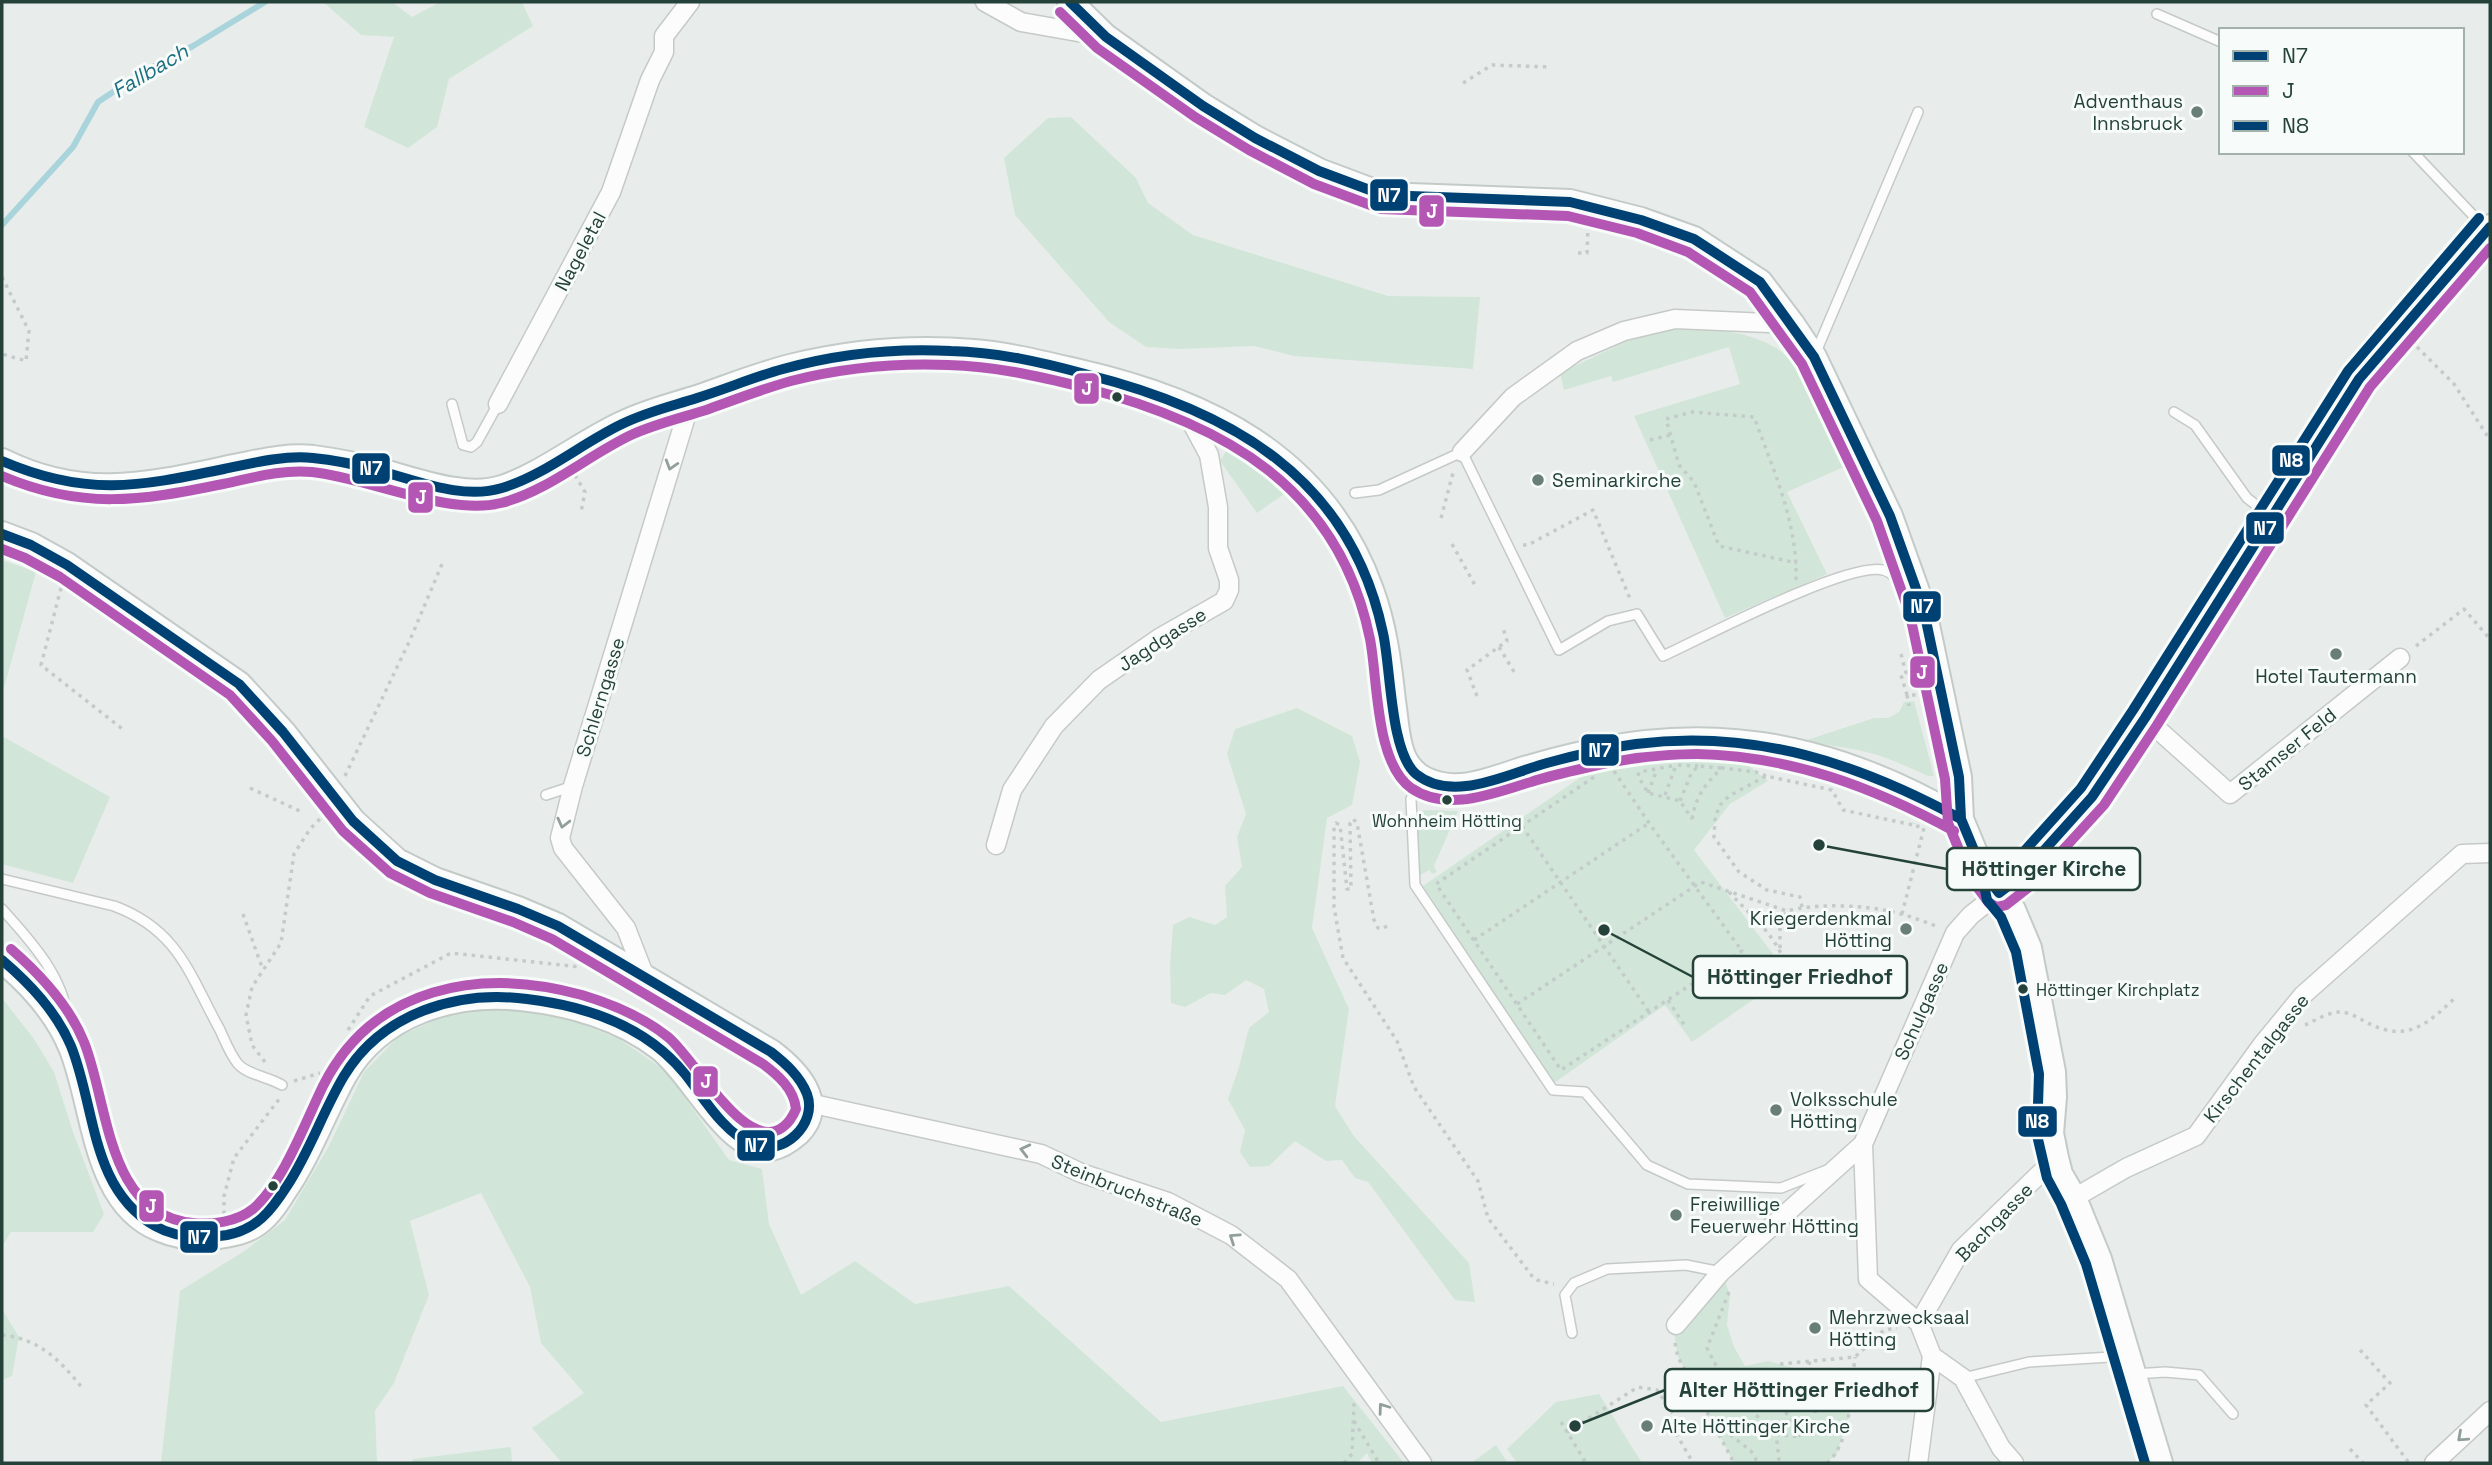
<svg xmlns="http://www.w3.org/2000/svg" width="2492" height="1465" viewBox="0 0 2492 1465" font-family="'Space Grotesk',sans-serif">
  <style>
    .green { fill: #d1e6d8 }
    .lines { fill: none; stroke-linecap: round; stroke-linejoin: round }
    .stream { stroke: #a9d4db; stroke-width: 6 }
    .lane-casing { stroke: #c5cac8; stroke-width: 12 }
    .street-casing { stroke: #c5cac8; stroke-width: 21 }
    .secondary-casing { stroke: #c3cbc8; stroke-width: 28 }
    .path { stroke: #c3ccca; stroke-width: 3.5; stroke-dasharray: 3.5 5; stroke-linecap: butt }
    .lane { stroke: #fcfcfc; stroke-width: 9 }
    .street { stroke: #fcfcfc; stroke-width: 18 }
    .secondary { stroke: #fcfcfc; stroke-width: 24 }
    .bus-1-casing { stroke: #f7fbf9; stroke-width: 16 }
    .bus-2-casing { stroke: #f7fbf9; stroke-width: 16 }
    .bus-3-casing { stroke: #f7fbf9; stroke-width: 16 }
    .bus-1 { stroke: #004173; stroke-width: 10 }
    .bus-2 { stroke: #b457b4; stroke-width: 10 }
    .bus-3 { stroke: #004173; stroke-width: 10 }
    .oneway { stroke: #909f9b }
    .poi-dot { fill: #697e78; stroke: #f7fbf9; stroke-width: 2.5 }
    .bus-dot { fill: #24423a; stroke: #f7fbf9; stroke-width: 2.5 }
    .labels { text-anchor: middle; stroke-width: 6; stroke-linejoin: round; paint-order: stroke }
    .bus-label { font-size: 17px; fill: #24423a; stroke: #f7fbf9 }
    .poi-label { font-size: 19px; fill: #24423a; stroke: #f7fbf9; text-anchor: start }
    .street-label { font-size: 19px; fill: #24423a; stroke: #f7fbf9 }
    .water-label { font-size: 21px; font-style: italic; fill: #1c6f80; stroke: #f7fbf9 }
    .leader { fill: none; stroke: #24423a; stroke-width: 2.5 }
    .callout-dot { fill: #24423a; stroke: #f7fbf9; stroke-width: 2.5 }
    .callout { fill: #f7fbf9; stroke: #24423a; stroke-width: 2.5 }
    .callout-label { font-size: 21px; text-anchor: middle; font-weight: bold; fill: #24423a }
    .line-badge { stroke: #f7fbf9; stroke-width: 2.5 }
    .badge-label { font-size: 19px; text-anchor: middle; font-weight: bold; fill: #fff }
  </style>
  <rect width="100%" height="100%" fill="#e8edeb"/>
  <path class="green" d="M323,2H392L412,17L440,2H522L533,26L449,79L437,127L408,148L364,127L394,37L361,35Z
    M1071,117L1136,178L1148,203L1193,235L1388,296L1480,297L1473,369L1294,356L1254,346L1181,349L1146,347L1109,322L1015,215L1004,158L1048,118Z
    M1687,327C1716,329 1750,332 1776,348C1804,366 1836,431 1855,462L1787,492L1827,574L1725,618L1634,416L1740,384L1729,347L1613,382L1611,376L1564,390L1560,373L1625,342L1650,333Z
    M1228,448L1237,452L1287,492L1257,513L1220,461Z
    M2,560L36,572L2,695Z
    M1914,701L1934,776H1928C1908,767 1888,757 1866,752C1846,747 1827,746 1807,740L1874,718H1888L1899,712L1904,702Z
    M1297,708L1352,736L1360,762L1352,805L1327,818L1312,928L1349,1009L1335,1106L1353,1135L1469,1263L1475,1302L1455,1300L1368,1182L1355,1178L1342,1160L1326,1161L1295,1141L1269,1166L1250,1167L1240,1152L1245,1130L1228,1099L1239,1067L1249,1028L1269,1012L1264,989L1246,980L1225,995L1211,993L1185,1007L1171,1003L1170,967L1173,925L1189,917L1215,925L1227,917L1225,886L1242,867L1237,837L1246,814L1227,754L1235,729Z
    M2,736L110,797L73,883L2,864Z
    M1666,757L1739,758L1768,781L1730,804L1694,850L1789,975L1692,1042L1665,1005L1554,1083L1423,886L1594,768Z
    M1426,810L1458,811L1434,866L1437,872L1433,874L1429,870L1419,876L1416,820L1418,812Z
    M2,998L34,1039L54,1072L73,1132L104,1214L93,1232H11L2,1247Z
    M498,1008L556,1014L619,1039L666,1071L729,1160L762,1169L769,1224L801,1295L855,1261L915,1304L1009,1286L1161,1422L1343,1386L1404,1463H1372L1367,1453L1357,1463H562L532,1428L584,1393L541,1343L530,1287L481,1193L410,1221L429,1295L394,1383L375,1411L377,1463H161L180,1291L246,1250L285,1220L329,1146L364,1072L398,1037L444,1016Z
    M1721,1272L1730,1294L1727,1325L1734,1347L1745,1366L1768,1361L1821,1375L1858,1368L1849,1417L1836,1456L1824,1463H1734L1678,1357L1675,1340L1676,1325Z
    M2,1309L19,1337L12,1376L2,1380Z
    M1599,1394L1642,1463H1517L1507,1449L1556,1402Z
    M1496,1445L1508,1463H1471Z
    M511,1447L512,1463H411L413,1459Z"/>
  <g class="lines">
    <path class="stream" d="M2,225L73,147L98,102L143,72L193,46L265,2"/>
    <g class="lane-casing">
      <path id="lane" d="M2157,14L2221,42
        M2413,152L2486,229
        M1816,352L1918,112
        M452,404L463,445L471,447L477,442L498,404
        M2174,412L2195,425L2247,498L2269,515
        M1355,493L1379,490L1462,452L1559,650L1608,621L1637,614L1663,656C1702,638 1847,562 1883,570C1898,573 1904,595 1912,607
        M1420,779L1411,799L1415,885L1553,1090L1585,1092L1647,1165L1688,1184L1781,1188L1827,1170
        M546,795L573,786
        M2,879L114,906C179,930 190,976 220,1030C225,1041 230,1054 238,1064C248,1075 269,1077 282,1085
        M2,909C31,941 65,978 68,1023
        M1572,1333L1565,1295L1574,1283L1607,1269L1686,1265L1721,1272
        M2135,1374L2165,1372L2199,1375L2233,1414
        M1963,1378L2029,1362L2127,1356"/>
    </g>
    <g class="street-casing">
      <path id="street" d="M985,2L1021,22L1106,37
        M498,404L611,192L650,80L664,52V36L690,2
        M1462,452L1513,397L1577,351L1624,331L1675,319L1792,324
        M2145,718L2230,794L2400,658
        M996,845L1012,790L1054,726L1099,680L1161,637L1224,601L1229,590V580L1218,548V507L1209,455L1194,427V408
        M645,977L626,928L563,848L560,838L573,786L691,400
        M809,1103L1041,1154L1081,1173L1168,1202L1231,1235L1288,1279L1422,1463
        M1863,1144L1868,1279L1919,1323
        M2074,1198L2126,1168L2196,1136L2262,1045L2303,995L2462,854L2490,853
        M1676,1325L1721,1272L1863,1144L1955,933L1971,915L1999,893
        M1918,1463L1932,1356
        M2014,1463L2001,1448L1963,1378L1932,1356L1919,1323L1961,1250L2056,1158
        M2434,1463L2490,1411"/>
    </g>
    <g class="secondary-casing">
      <path id="secondary" d="M1070,2L1106,37L1203,106L1255,138L1319,171L1383,195L1570,202L1641,220L1694,239L1760,282L1792,324L1814,357L1890,516L1924,611L1959,777L1961,819L1983,872L2013,910L2029,948L2053,1072L2054,1097L2051,1133L2056,1158L2060,1174L2074,1198L2099,1259L2160,1463
        M2,461C85,502 148,485 234,467C260,462 286,455 313,458C335,461 358,465 380,471C415,480 466,500 502,488C540,476 583,442 622,424C646,412 671,406 697,398C729,387 761,374 794,366C852,352 915,347 974,352C1009,355 1041,363 1075,371C1204,400 1323,455 1371,590C1384,625 1389,663 1393,701C1396,719 1396,739 1403,756C1408,767 1415,775 1426,780C1462,797 1500,775 1535,766C1571,756 1609,747 1646,743C1761,730 1863,762 1961,819
        M2,534L31,545L67,565L239,684L283,732L353,821L397,861L435,880L518,909L558,926L771,1052C795,1070 828,1103 798,1133C790,1140 782,1146 771,1148C728,1153 693,1073 660,1048C622,1018 569,1003 521,998C454,991 379,1013 344,1076C323,1114 309,1155 284,1191C273,1209 261,1226 239,1232C212,1239 186,1240 160,1229C93,1203 95,1104 71,1047C56,1011 31,984 2,960
        M1999,893L2020,877L2092,797L2145,718L2359,379L2490,227"/>
    </g>
    <path class="path" d="M1463,83L1492,65L1551,67
      M1578,253H1587L1588,229
      M2,277L29,331L26,361L2,354
      M2417,347L2454,384L2490,440
      M1650,440L1670,435
      M575,475L585,492L581,512
      M1441,518L1453,473
      M1452,544L1476,587
      M1523,545H1528L1593,510L1631,601
      M1796,580C1798,524 1773,469 1754,417L1692,412L1666,419L1679,465L1694,482L1719,546L1797,563
      M61,588L41,665L125,731
      M2416,646L2464,609L2490,639
      M1499,647L1516,675
      M1901,654L1906,673L1901,675L1907,695H1918
      M1907,695L1909,706
      M1477,696L1467,670L1507,641L1503,628
      M1672,766L1639,772L1638,776L1648,793L1680,801L1692,819
      M1614,771L1649,823L1742,951
      M345,776L410,640L442,564
      M1594,777L1436,884L1561,1070L1742,951L1762,980
      M250,788L304,813
      M1648,793L1657,769
      M1665,795L1676,765L1698,766
      M1680,801L1691,774L1698,766L1722,768
      M1692,819C1696,796 1705,784 1722,768L1756,772L1766,776
      M1522,826L1649,1012
      M1729,892C1749,914 1774,933 1784,961
      M1802,907L1800,897L1767,890L1739,872L1714,837L1715,820L1719,806L1729,796L1766,776L1832,790L1843,810L1913,825
      M243,914L263,970
      M1902,914L1924,828L1913,825L1914,823
      M1754,916L1780,922L1787,911
      M1387,926L1382,929L1378,928L1374,920L1357,823L1353,819L1350,823L1351,889H1347L1340,825L1336,823L1334,827V907L1343,958L1397,1041L1414,1087L1478,1181L1488,1218L1532,1276L1537,1280L1554,1284
      M1474,940L1649,823
      M1780,948V922
      M1668,1000L1686,1028
      M1517,1004L1701,882L1787,911C1816,903 1864,905 1893,912C1908,915 1922,921 1936,926
      M2305,1025C2316,1020 2330,1011 2342,1012C2352,1013 2363,1021 2372,1025C2410,1042 2429,1022 2455,998
      M348,1030L370,996L451,953L580,967
      M265,1062L252,1045L246,1015L252,987L281,943L294,854L310,829L321,818
      M294,1081L320,1073
      M224,1214V1196L234,1158L280,1098
      M1729,1292L1707,1348L1727,1387L1776,1434L1779,1459L1774,1463
      M2,1335C40,1339 60,1360 83,1389
      M1675,1343L1678,1357L1734,1463
      M2360,1350L2390,1383L2366,1405L2409,1463
      M1780,1364L1855,1357L1884,1330L1897,1328
      M1354,1421L1379,1463
      M1561,1422L1586,1463
      M1717,1424L1751,1451L1758,1463
      M1567,1432L1638,1387L1657,1390L1678,1421L1677,1435L1693,1463
      M1776,1434L1801,1437L1782,1406L1820,1412L1803,1386L1810,1361
      M2350,1449L2363,1463
      M1344,1463L1352,1454L1354,1403
      M1827,1463C1852,1442 1851,1388 1855,1357"/>
    <use href="#lane" class="lane"/>
    <use href="#street" class="street"/>
    <use href="#secondary" class="secondary"/>
    <g class="bus-1-casing">
      <path id="bus-1" d="M1070,2L1106,37L1203,106L1255,138L1319,171L1383,195L1570,202L1641,220L1694,239L1760,282L1814,357L1890,516L1924,611L1959,777L1961,819L1983,872L1999,893L2020,877L2092,797L2145,718L2359,379L2490,227
        M2,461C86,497 137,487 224,469C253,463 283,455 313,458C336,460 358,465 380,471C419,481 462,500 502,488C545,475 582,443 622,424C646,412 672,406 697,398C726,389 754,377 783,369C837,354 895,348 951,351C997,352 1041,362 1085,374C1229,410 1350,476 1383,633C1391,668 1390,752 1416,774C1453,804 1509,773 1547,763C1576,755 1606,748 1636,744C1755,729 1858,763 1961,819
        M2,534L31,545L67,565L239,684L283,732L353,821L397,861L435,880L518,909L558,926L771,1052C785,1063 800,1076 807,1094C818,1124 783,1157 753,1145C723,1132 704,1098 685,1074C646,1026 586,1006 527,999C457,990 382,1013 344,1076C323,1111 310,1151 287,1186C271,1211 257,1229 227,1235C203,1239 176,1238 155,1226C90,1188 96,1108 71,1046C56,1011 30,984 2,960"/>
    </g>
    <g class="bus-2-casing">
      <path id="bus-2" d="M1060,12L1097,48L1195,117L1249,150L1314,184L1381,209L1568,216L1637,233L1688,252L1750,292L1802,364L1877,521L1910,615L1945,779L1948,823L1971,879L1989,903L1997,907L2006,905L2029,887L2104,805L2157,725L2370,387L2490,248
        M2,476C82,510 140,501 223,484C252,478 282,469 312,472C369,478 447,516 501,503C548,491 587,456 631,435C655,424 681,418 706,410C734,400 762,389 791,381C842,368 896,363 948,365C994,366 1038,376 1082,387C1222,423 1339,486 1370,639C1378,680 1375,762 1411,788C1448,813 1493,793 1531,782C1549,776 1567,772 1585,768C1622,759 1660,754 1697,754C1791,756 1873,787 1954,831
        M2,549L25,558L60,577L230,695L272,741L343,831L390,873L430,893L513,922L552,939L763,1064C778,1075 794,1089 796,1109C793,1116 790,1122 783,1127C746,1155 694,1058 668,1037C643,1017 612,1004 582,995C480,967 373,986 323,1086C305,1123 283,1183 253,1209C237,1222 212,1225 193,1223C106,1215 109,1104 84,1042C69,1005 41,975 11,949"/>
    </g>
    <g class="bus-3-casing">
      <path id="bus-3" d="M2145,1463L2086,1264L2061,1204L2047,1178L2037,1135L2039,1074L2016,952L2001,917L1987,900L1985,890L1989,883L2010,867L2081,788L2133,710L2348,371L2479,218"/>
    </g>
    <use href="#bus-1" class="bus-1"/>
    <use href="#bus-2" class="bus-2"/>
    <use href="#bus-3" class="bus-3"/>
  </g>
  <defs><path id="oneway-chevron" d="M-2-3.5L2.5 0L-2 3.5" fill="none" stroke-width="1.6" stroke-linecap="round" stroke-linejoin="round" transform="scale(1.75)"/></defs>
  <g class="oneway">
    <use href="#oneway-chevron" transform="translate(671 465) rotate(107)"/>
    <use href="#oneway-chevron" transform="translate(563 823) rotate(104)"/>
    <use href="#oneway-chevron" transform="translate(1025 1150) rotate(-166)"/>
    <use href="#oneway-chevron" transform="translate(1234 1238) rotate(-146)"/>
    <use href="#oneway-chevron" transform="translate(1383 1408) rotate(-126)"/>
    <use href="#oneway-chevron" transform="translate(2462 1437) rotate(138)"/>
  </g>
  <g class="poi-dot">
    <circle cx="2197" cy="112" r="7"/>
    <circle cx="1538" cy="480" r="7"/>
    <circle cx="2336" cy="654" r="7"/>
    <circle cx="1906" cy="929" r="7"/>
    <circle cx="1776" cy="1110" r="7"/>
    <circle cx="1676" cy="1215" r="7"/>
    <circle cx="1815" cy="1328" r="7"/>
    <circle cx="1647" cy="1426" r="7"/>
  </g>
  <g class="bus-dot">
    <circle cx="1117" cy="397" r="6"/>
    <circle cx="1447" cy="800" r="6"/>
    <circle cx="2023" cy="989" r="6"/>
    <circle cx="273" cy="1186" r="6"/>
  </g>
  <g class="labels">
    <g class="bus-label">
      <text x="1447" y="827">Wohnheim Hötting</text>
      <text x="2036" y="996" text-anchor="start">Höttinger Kirchplatz</text>
    </g>
    <g class="poi-label">
      <text x="2183" y="108" text-anchor="end">Adventhaus<tspan x="2183" dy="22">Innsbruck</tspan></text>
      <text x="1552" y="487">Seminarkirche</text>
      <text x="2336" y="683" text-anchor="middle">Hotel Tautermann</text>
      <text x="1892" y="925" text-anchor="end">Kriegerdenkmal<tspan x="1892" dy="22">Hötting</tspan></text>
      <text x="1790" y="1106">Volksschule<tspan x="1790" dy="22">Hötting</tspan></text>
      <text x="1690" y="1211">Freiwillige<tspan x="1690" dy="22">Feuerwehr Hötting</tspan></text>
      <text x="1829" y="1324">Mehrzwecksaal<tspan x="1829" dy="22">Hötting</tspan></text>
      <text x="1661" y="1433">Alte Höttinger Kirche</text>
    </g>
    <g class="street-label">
      <text transform="translate(580 251) rotate(-62)" y="7">Nageletal</text>
      <text transform="translate(1162 639) rotate(-33)" y="7">Jagdgasse</text>
      <text transform="translate(600 697) rotate(-73)" y="7">Schlerngasse</text>
      <text transform="translate(2287 749) rotate(-39)" y="7">Stamser Feld</text>
      <text transform="translate(1921 1011) rotate(-66)" y="7">Schulgasse</text>
      <text transform="translate(2256 1058) rotate(-52)" y="7">Kirschentalgasse</text>
      <text transform="translate(1127 1190) rotate(22)" y="7">Steinbruchstraße</text>
      <text transform="translate(1994 1222) rotate(-46)" y="7">Bachgasse</text>
    </g>
    <g class="water-label">
      <text transform="translate(150 71) rotate(-31)" y="7">Fallbach</text>
    </g>
  </g>
  <path class="leader" d="M1819 845L1947 869M1604 930L1693 977M1575 1426L1665 1390"/>
  <g class="callout-dot">
    <circle cx="1819" cy="845" r="7"/>
    <circle cx="1604" cy="930" r="7"/>
    <circle cx="1575" cy="1426" r="7"/>
  </g>
  <g class="callout">
    <rect x="1947" y="848" width="193" height="42" rx="7"/>
    <rect x="1693" y="956" width="214" height="42" rx="7"/>
    <rect x="1665" y="1369" width="268" height="42" rx="7"/>
  </g>
  <g class="callout-label">
    <text x="2044" y="876">Höttinger Kirche</text>
    <text x="1800" y="984">Höttinger Friedhof</text>
    <text x="1799" y="1397">Alter Höttinger Friedhof</text>
  </g>
  <g class="line-badge">
    <rect x="1369" y="178" width="40" height="34" rx="7" fill="#004173"/>
    <rect x="1418" y="194" width="27" height="34" rx="7" fill="#b457b4"/>
    <rect x="1073" y="372" width="27" height="33" rx="7" fill="#b457b4"/>
    <rect x="2271" y="444" width="40" height="33" rx="7" fill="#004173"/>
    <rect x="351" y="452" width="40" height="33" rx="7" fill="#004173"/>
    <rect x="407" y="481" width="27" height="33" rx="7" fill="#b457b4"/>
    <rect x="2245" y="511" width="40" height="34" rx="7" fill="#004173"/>
    <rect x="1902" y="590" width="40" height="33" rx="7" fill="#004173"/>
    <rect x="1909" y="655" width="27" height="34" rx="7" fill="#b457b4"/>
    <rect x="1580" y="733" width="40" height="34" rx="7" fill="#004173"/>
    <rect x="692" y="1065" width="27" height="33" rx="7" fill="#b457b4"/>
    <rect x="2017" y="1105" width="41" height="33" rx="7" fill="#004173"/>
    <rect x="736" y="1129" width="40" height="33" rx="7" fill="#004173"/>
    <rect x="138" y="1189" width="27" height="34" rx="7" fill="#b457b4"/>
    <rect x="179" y="1220" width="40" height="34" rx="7" fill="#004173"/>
  </g>
  <g class="badge-label">
    <text x="1389" y="202">N7</text>
    <text x="1432" y="218">J</text>
    <text x="1087" y="395">J</text>
    <text x="2291" y="467">N8</text>
    <text x="371" y="475">N7</text>
    <text x="421" y="504">J</text>
    <text x="2265" y="535">N7</text>
    <text x="1922" y="613">N7</text>
    <text x="1922" y="679">J</text>
    <text x="1600" y="757">N7</text>
    <text x="706" y="1088">J</text>
    <text x="2037" y="1128">N8</text>
    <text x="756" y="1152">N7</text>
    <text x="151" y="1213">J</text>
    <text x="199" y="1244">N7</text>
  </g>
  <rect width="2492" height="1465" fill="none" stroke="#24423a" stroke-width="7"/>
  <rect x="2219" y="28" width="245" height="126" fill="#f7fbf9" stroke="#a3b1ad" stroke-width="2"/>
  <rect x="2233" y="51" width="35" height="10" fill="#004173" stroke="#a3b1ad" stroke-width="2"/>
  <text x="2282" y="63" font-size="21" fill="#24423a">N7</text>
  <rect x="2233" y="86" width="35" height="10" fill="#b457b4" stroke="#a3b1ad" stroke-width="2"/>
  <text x="2282" y="98" font-size="21" fill="#24423a">J</text>
  <rect x="2233" y="121" width="35" height="10" fill="#004173" stroke="#a3b1ad" stroke-width="2"/>
  <text x="2282" y="133" font-size="21" fill="#24423a">N8</text>
</svg>
